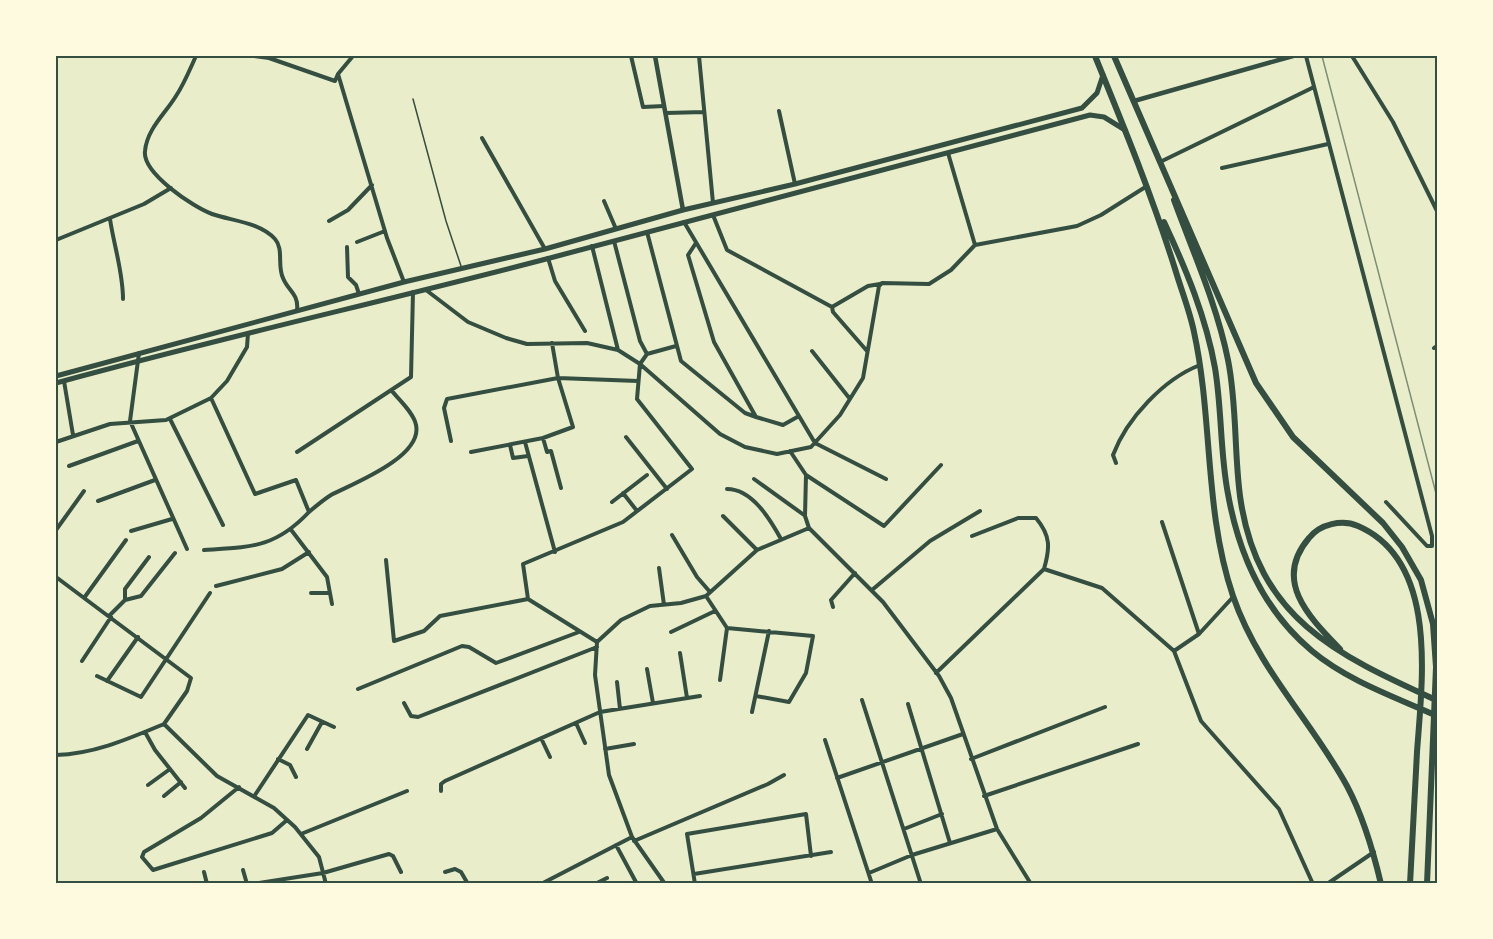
<svg xmlns="http://www.w3.org/2000/svg" width="1493" height="939" viewBox="0 0 1493 939" font-family="'Sofia Sans Condensed',sans-serif">
  <style>
    .lines { fill: none; stroke-linecap: round; stroke-linejoin: round }
    .service { stroke: #344e41; stroke-width: 1.5 }
    .minor { stroke: #344e41; stroke-width: 4 }
    .tertiary { stroke: #344e41; stroke-width: 4.5 }
    .secondary { stroke: #344e41; stroke-width: 5 }
    .trunk { stroke: #344e41; stroke-width: 6 }
    .rail { stroke: #7c8e77; stroke-width: 1.5 }
    .neatline { fill: none; stroke: #344e41; stroke-width: 2 }
  </style>
  <rect width="100%" height="100%" fill="#e9edc9"/>
  <g class="lines">
    <path class="service" d="M413,99L446,221L461,266"/>
    <path class="minor" d="M196,56C190,69 184,84 176,96C165,114 147,129 145,151C142,173 193,207 212,214C232,221 259,222 275,239C284,249 277,266 283,278C288,291 299,294 297,310
      M254,56L269,58L335,81L338,74
      M353,56L338,74L387,238L404,282
      M631,56L643,107L664,106
      M699,56L713,203
      M1306,56L1432,536V546H1427L1386,502
      M1352,56L1393,122L1438,213
      M779,111L795,184
      M666,113L704,112
      M482,138L545,249
      M948,153L975,245
      M1160,162L1314,87
      M1222,168L1328,144
      M604,201L616,229
      M713,215L727,250L832,307
      M110,219C114,246 123,272 123,299
      M329,221L348,210L372,185
      M684,222L815,443
      M647,232L681,361L745,413L756,417
      M56,240L144,204L171,188
      M357,242L385,231
      M696,243L688,255L714,342L756,417L783,425L799,416
      M592,246L618,350
      M347,247L348,277L356,285L359,294
      M548,258L555,281L585,331
      M426,290L468,322L506,338L527,344L587,343L618,350L640,364L720,434L745,447L777,454L811,447L840,415L863,378L879,286L882,283L929,284L951,270L975,245L1077,226L1101,215L1147,186
      M832,307L833,312L867,351
      M832,307L868,286L880,284
      M1434,348L1438,345
      M812,351L850,399
      M139,353L130,421L187,549
      M647,354L676,346
      M64,381L73,435
      M170,419L223,525
      M626,437L667,489
      M543,438L547,452L551,451L561,488
      M451,441L444,408L447,399L558,378L638,381
      M56,442L110,424L166,420L211,398L227,381L247,347L248,333
      M525,442L555,552
      M815,443L886,479
      M510,445L513,458L528,456
      M790,451L806,475L805,516L809,528L883,602L939,676L951,698L997,829L1031,884
      M297,452L411,377L413,292
      M471,452L543,438L573,427L558,378L552,343
      M1116,463L1113,455C1127,418 1164,379 1200,365
      M69,466L138,441
      M806,475L884,526L941,465
      M754,479L804,515
      M727,489C752,489 770,519 781,539
      M623,493L637,511
      M98,501L155,480
      M612,502L647,475
      M309,512C316,506 323,500 331,495C352,484 423,457 416,425C414,413 399,400 392,391
      M723,516L757,550
      M1162,522L1199,634
      M56,530L84,491
      M131,531L172,519
      M292,531L327,577L332,604
      M672,535L697,577L710,592
      M972,536L1018,518H1036C1051,536 1050,548 1044,569
      M204,550C251,547 275,548 309,512L296,480L255,494L211,398
      M386,560L394,641L424,631L440,616L528,599
      M659,568L664,605
      M1044,569L1102,588L1174,651L1201,721L1279,809L1313,884
      M56,577L191,678L187,691L164,724
      M216,586L282,569L309,552
      M872,590L930,541L980,511
      M311,593H329
      M706,596L727,628L813,636L806,673L789,702L756,696
      M84,598L126,540
      M125,600V589L149,557
      M833,607L831,600L855,573
      M109,616L125,600L141,596L175,553
      M671,632L715,611
      M597,642L528,599L523,564L623,522L692,469L637,399L640,364L647,354L640,341L614,241
      M1174,651L1199,634L1233,597
      M680,653L687,698
      M82,661L111,617
      M647,669L653,703
      M936,673L1044,569
      M97,676L141,697L210,593
      M720,680L727,628
      M107,681L138,637
      M617,682L620,709
      M358,689L462,646L469,647L496,663L579,632
      M862,700L920,881
      M404,703L411,716L418,717L597,647
      M908,704L950,843
      M752,712L769,631
      M576,723L585,743
      M164,724L217,776L274,808L295,827L319,857L326,884
      M145,732L155,750L185,788
      M541,738L550,757
      M825,740L872,884
      M307,749L322,722
      M605,749L634,744
      M56,755C94,754 128,739 164,724
      M278,759L290,765L296,777
      M971,759L1105,707
      M837,778L963,734
      M148,785L170,769
      M239,787L201,818L144,852L142,857L153,870L272,833L287,820
      M441,791V784L445,781L600,712L700,696
      M255,795L308,715L334,727
      M164,796L181,782
      M984,796L1138,744
      M904,829L942,814
      M301,834L407,791
      M634,841L768,784L784,775
      M616,845L637,884
      M243,870L247,884
      M204,872L207,884
      M445,872L455,869L461,872L468,884
      M869,873L912,855L997,829
      M694,874L831,852
      M252,884L323,873L389,854L393,856L401,872
      M541,884L632,837
      M595,884L607,878
      M665,884L632,837L609,775L595,675L597,642L621,620L650,606L681,603L706,596L757,550L809,528
      M695,884L687,834L806,814L811,856
      M1327,884L1374,852"/>
    <path class="tertiary" d="M655,56L683,210
      M1134,101L1293,56"/>
    <path class="secondary" d="M56,376L404,282L545,249L683,210L795,184L1082,108L1097,93L1103,75
      M56,383C220,338 386,301 550,258C730,210 910,162 1090,115L1104,117L1125,130"/>
    <path class="trunk" d="M1095,56C1124,127 1153,198 1176,272C1182,292 1190,312 1194,332C1213,419 1204,511 1233,596C1258,669 1311,720 1347,786C1363,816 1373,850 1381,884
      M1114,56L1256,383L1293,437L1383,523L1402,547L1421,580L1433,624L1436,667L1427,884
      M1174,200C1193,252 1217,305 1228,360C1237,404 1234,451 1240,496C1257,619 1337,655 1438,701
      M1164,222C1186,269 1206,317 1215,368C1222,410 1220,453 1228,494C1239,555 1264,611 1312,651C1348,681 1395,697 1437,716
      M1340,649C1310,618 1272,581 1309,538C1320,524 1342,519 1358,526C1439,561 1422,681 1417,752C1415,796 1412,840 1410,884"/>
    <path class="rail" d="M1322,56L1438,501"/>
  </g>
  <rect width="1493" height="939" fill="none" stroke="#fefae0" stroke-width="114"/>
  <rect x="57" y="57" width="1379" height="825" class="neatline"/>
</svg>
